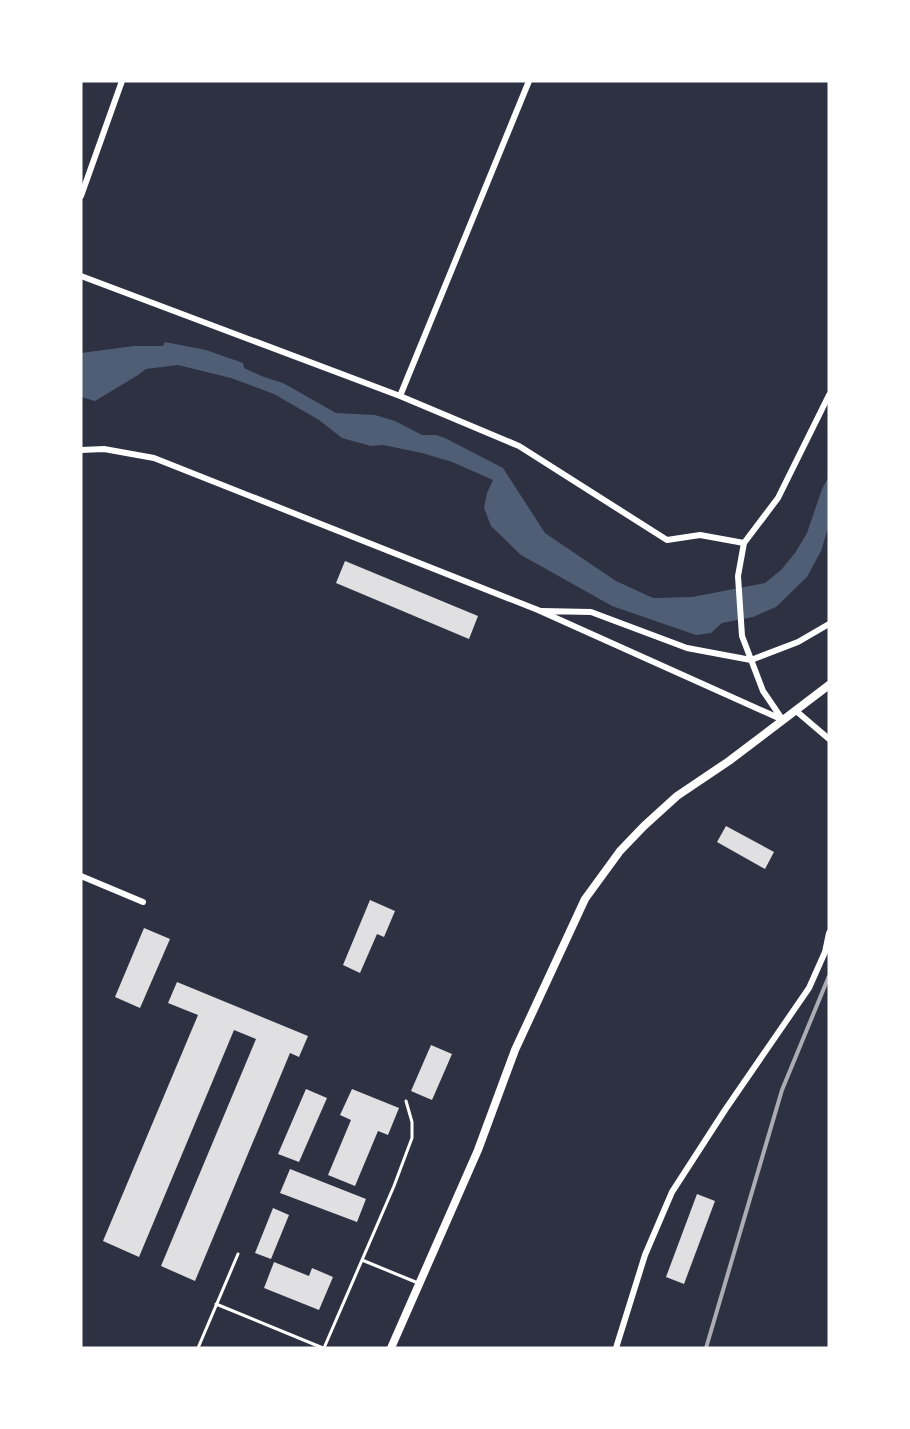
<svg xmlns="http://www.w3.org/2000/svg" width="910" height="1429" viewBox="0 0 910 1429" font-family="'Source Sans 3',sans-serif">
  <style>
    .water { fill: #4f5d75 }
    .building { fill: #e0e0e3 }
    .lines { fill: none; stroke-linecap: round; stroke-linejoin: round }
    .service { stroke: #fff; stroke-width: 3 }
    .minor { stroke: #fff; stroke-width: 6 }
    .tertiary { stroke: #fff; stroke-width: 8 }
    .rail { stroke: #abadb3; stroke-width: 4 }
  </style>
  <rect width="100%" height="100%" fill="#2d3142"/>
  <path class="water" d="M165,342L206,350L243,363L244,368L264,377L283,383L336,413L375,415L395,421L422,435H436L445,438L503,468L545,533L616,581L653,598L692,597L765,583L781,570L795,553L807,533L822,489L829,476V525L821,551L807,577L776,607L753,617L722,623L711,633L696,635L612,606L521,555L491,526L484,508L487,493L493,480L452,462L422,453L383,445L371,446L342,438L319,420L274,394L231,378L178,365L146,369L138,375L95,401L81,397V353L134,346H163Z"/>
  <path class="building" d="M345,561L478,616L469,639L336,583Z
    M726,826L774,852L765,869L717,842Z
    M370,900L395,911L384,937L377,934L360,973L343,965Z
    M144,928L170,939L140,1008L115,997Z
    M177,982L308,1036L299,1057L290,1053L195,1281L161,1266L256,1039L234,1030L139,1257L103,1241L198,1015L168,1003Z
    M431,1045L452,1054L432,1100L411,1091Z
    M306,1089L327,1098L299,1162L278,1154Z
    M352,1089L399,1108L388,1135L378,1131L355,1186L328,1175L351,1120L340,1115Z
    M290,1169L366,1199L357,1222L280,1193Z
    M697,1194L715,1201L684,1284L666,1277Z
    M273,1208L289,1215L271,1259L255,1253Z
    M274,1262L309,1276L312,1268L333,1277L319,1310L264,1288Z"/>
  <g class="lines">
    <path class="service" d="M362,1260L418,1283
      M216,1304L323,1348
      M198,1348L238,1254
      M324,1348L394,1186L412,1138V1122L406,1101"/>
    <path class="minor" d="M81,196L122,81
      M81,276L400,396L519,446L667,540L700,535L744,543
      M400,396L529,81
      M81,450L104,449L154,458L538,610L783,720
      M541,611L591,612L687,648L751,660L798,642L829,624
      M795,710L829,739
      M782,719L763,691L742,636L738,576L744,543L778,498L829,395
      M81,876L143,902
      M616,1348L645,1255L672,1192L725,1110L809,988L825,952L829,933"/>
    <path class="tertiary" d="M391,1348L478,1150L515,1050L585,899L620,851L644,826L677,796L729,761L829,685"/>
    <path class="rail" d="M706,1348L782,1090L829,976"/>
  </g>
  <rect width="910" height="1429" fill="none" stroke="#ffffff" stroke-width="165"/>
</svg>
